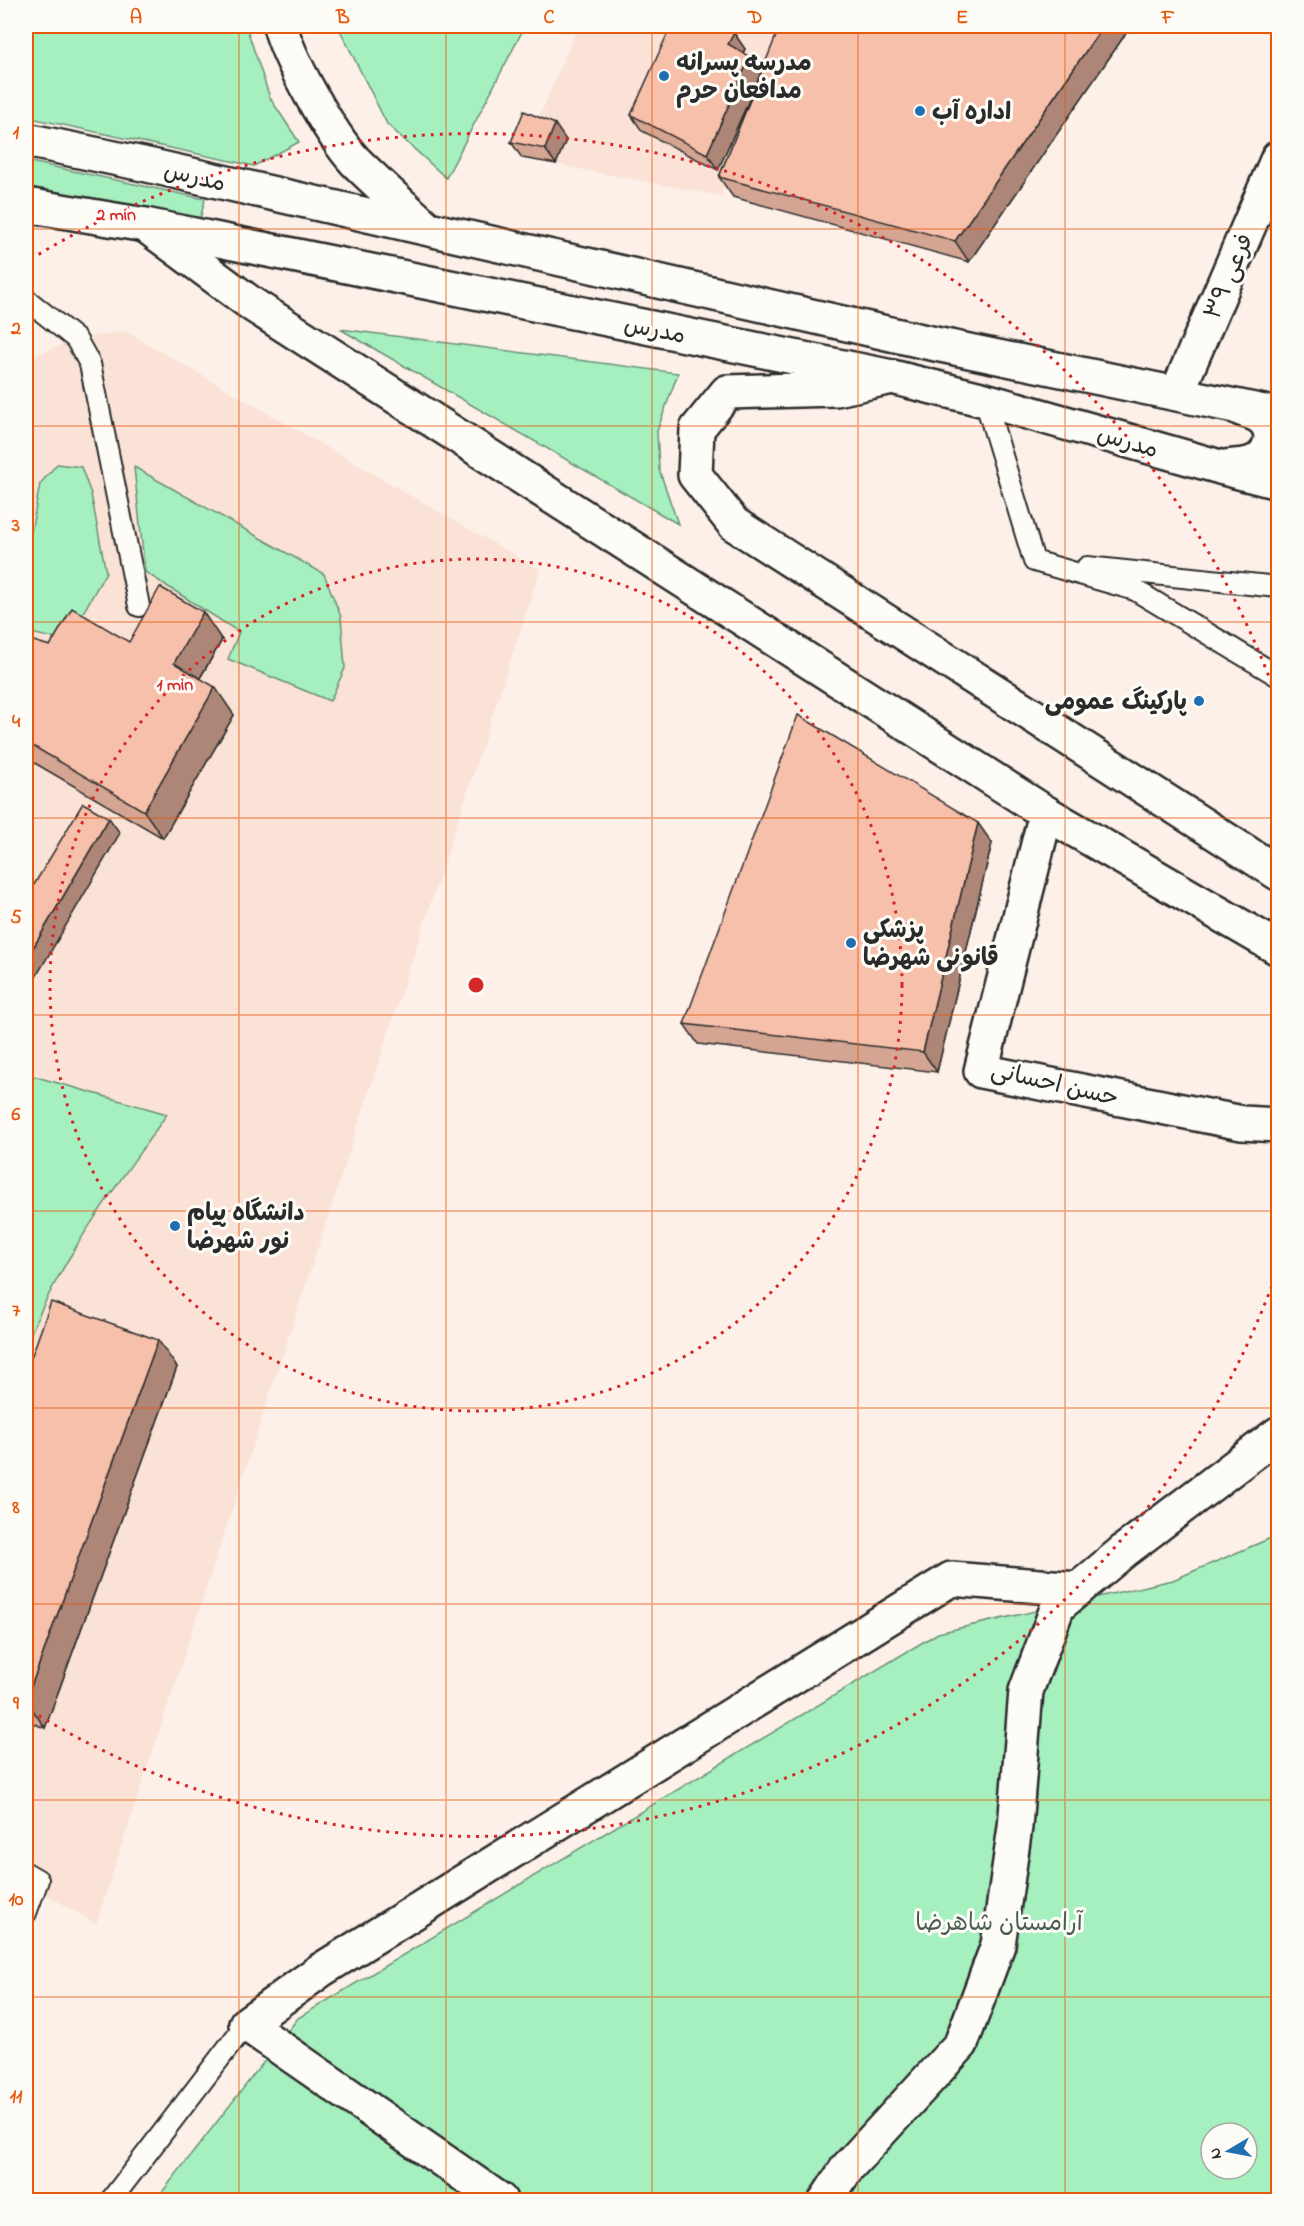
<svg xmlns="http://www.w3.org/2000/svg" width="1304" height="2226" viewBox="0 0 1304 2226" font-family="'Indie Flower','Playpen Sans Arabic',sans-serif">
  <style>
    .built { fill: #fae2d6 }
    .green { fill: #a6f0bf; stroke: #688e75; stroke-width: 1.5; fill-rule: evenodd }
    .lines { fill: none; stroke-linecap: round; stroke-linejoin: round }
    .service-casing { stroke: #2b2b2b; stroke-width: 24 }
    .minor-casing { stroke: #2b2b2b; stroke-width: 38 }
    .tertiary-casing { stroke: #2b2b2b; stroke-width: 38 }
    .primary-casing { stroke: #2b2b2b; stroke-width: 38 }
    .service { stroke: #fdfcf7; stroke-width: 20 }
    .minor { stroke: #fdfcf7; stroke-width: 33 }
    .tertiary { stroke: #fdfcf7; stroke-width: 33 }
    .primary { stroke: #fdfcf7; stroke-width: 33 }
    .wall { fill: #d4a593; stroke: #2b2b2b; stroke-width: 1.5 }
    .shaded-wall { fill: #ad8678; stroke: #2b2b2b; stroke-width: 1.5 }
    .building { fill: #f7c0ab; stroke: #2b2b2b; stroke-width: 1.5 }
    .grid { fill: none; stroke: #e8590c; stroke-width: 1.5; stroke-opacity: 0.55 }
    .ring { fill: none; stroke: #d62828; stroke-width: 3; stroke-dasharray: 3 6 }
    .poi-dot { fill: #1f6fb2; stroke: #fdfcf7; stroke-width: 2 }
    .labels { text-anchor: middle; stroke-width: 6; stroke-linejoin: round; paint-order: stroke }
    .poi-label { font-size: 24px; font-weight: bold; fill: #2b2b2b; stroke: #fdfcf7; text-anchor: start }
    .street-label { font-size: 24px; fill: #2b2b2b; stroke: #fdfcf7 }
    .park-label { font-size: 24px; fill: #4a5c50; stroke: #fdfcf7 }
    .centre { fill: #d62828; stroke: #fdfcf7; stroke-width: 3 }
    .ring-label { font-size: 18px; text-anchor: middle; font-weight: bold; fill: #d62828; stroke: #fdfcf7; stroke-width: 6; stroke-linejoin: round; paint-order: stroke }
    .neatline { fill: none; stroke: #e8590c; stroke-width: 2 }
    .grid-label { font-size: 20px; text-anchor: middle; font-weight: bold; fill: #e8590c }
  </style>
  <rect width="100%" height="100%" fill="#fcf0e8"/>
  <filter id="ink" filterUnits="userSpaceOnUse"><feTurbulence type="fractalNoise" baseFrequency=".0167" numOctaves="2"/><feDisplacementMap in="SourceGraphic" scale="12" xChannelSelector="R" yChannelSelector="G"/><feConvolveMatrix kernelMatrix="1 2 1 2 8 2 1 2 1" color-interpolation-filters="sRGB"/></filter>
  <g filter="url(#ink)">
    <path class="built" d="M578,26H792L721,196L522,158Z
      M125,331L540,570L96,1924L26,1882V359L76,339Z"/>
    <path class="green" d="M26,26H246L270,98L299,142L254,166L26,117Z
      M338,26H525L446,178L387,124Z
      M26,161L205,199L200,220L26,190Z
      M340,329L678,373L657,431L659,469L678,524Z
      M57,464L81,467L91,494L106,572L67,641L26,632V559L40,484Z
      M134,467L324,574L341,617L345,668L330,701L228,659L239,632L145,572Z
      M26,1074L167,1114C118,1184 55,1266 26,1346Z
      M1278,1535V2200H156L298,2018L938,1633L1173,1580ZM1211,2133H1247V2169H1211Z"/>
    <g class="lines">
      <g class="service-casing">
        <path id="service" d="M26,299L76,339L90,364L139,606
          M985,400L1034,561L1135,590L1278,676
          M1087,567L1278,587
          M26,1873L38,1880L26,1913
          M111,2200L246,2024"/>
      </g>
      <g class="minor-casing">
        <path id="minor" d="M1177,393L1278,158
          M1046,813L981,1071L1242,1123L1278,1125
          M500,2200L246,2024L321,1970L951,1579L1078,1589
          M826,2200L847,2168L961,2044L998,1945L1015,1827L1026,1691L1058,1606L1125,1550L1278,1434"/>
      </g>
      <g class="tertiary-casing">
        <path id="tertiary" d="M145,225L253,305L1046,813L1278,948
          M892,377L836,389L727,392L697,429L695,475L734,524L1278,873"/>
      </g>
      <g class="primary-casing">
        <path id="primary" d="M280,26C289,60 331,135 355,161C378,184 402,205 426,227
          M26,140L143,164L926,342L1278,415
          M26,205L145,225L892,377L985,400L1220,467L1278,482
          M1224,467C1232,466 1241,466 1249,464C1271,458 1280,430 1259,416C1254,413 1246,411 1241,409"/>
      </g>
      <use href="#service" class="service"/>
      <use href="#minor" class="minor"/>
      <use href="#tertiary" class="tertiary"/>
      <use href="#primary" class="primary"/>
    </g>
    <path class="wall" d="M1131,26L969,262L733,197L719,177L759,78L718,170L642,131L631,115L734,33L745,49L743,53L761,73Z
      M566,140L556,164L522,158L511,142Z
      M222,640L200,678L234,715L163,838L26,758V642L50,646L129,642Z
      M992,843L937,1072L698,1044L684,1024Z
      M177,1367L45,1728L26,1721V1372Z"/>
    <path class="shaded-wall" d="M1103,26H1131L969,262L955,241Z
      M734,33L745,49L739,59L728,44Z
      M750,57L761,73L718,170L707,154Z
      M555,124L566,140L556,164L545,149Z
      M203,612L222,640L193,690L174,663Z
      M215,687L234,715L163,838L144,811Z
      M26,810L30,816L26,833Z
      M109,818L120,833L26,994V960Z
      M978,823L992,843L937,1072L923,1052Z
      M158,1340L177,1367L45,1728L26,1700Z"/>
    <path class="building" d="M671,26H719L734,33L728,44L750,57L707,154L631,115Z
      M780,26H1103L955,241L719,177Z
      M524,111L555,124L545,149L511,142Z
      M160,587L203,612L174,663L215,687L144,811L26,742V642L27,639L50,646L72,608L129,642Z
      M798,715L978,823L923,1052L684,1024Z
      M83,803L109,818L26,960V898Z
      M51,1302L158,1340L26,1700V1372Z"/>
  </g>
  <path class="grid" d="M239,26V2200M446,26V2200M652,26V2200M858,26V2200M1065,26V2200M26,229H1278M26,426H1278M26,622H1278M26,818H1278M26,1015H1278M26,1211H1278M26,1408H1278M26,1604H1278M26,1800H1278M26,1997H1278"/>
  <g class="ring">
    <circle cx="476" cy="985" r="426"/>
    <path d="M1278 1269A851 851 0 0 1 31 1711M31 259A851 851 0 0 1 1278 701"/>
  </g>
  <g class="poi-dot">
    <circle cx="664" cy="76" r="6"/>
    <circle cx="920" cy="111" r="6"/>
    <circle cx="1199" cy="701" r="6"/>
    <circle cx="851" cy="943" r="6"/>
    <circle cx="175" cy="1226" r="6"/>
  </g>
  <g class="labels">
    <g class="poi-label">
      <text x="676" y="70">مدرسه پسرانه<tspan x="676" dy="28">مدافعان حرم</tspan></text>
      <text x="932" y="119">اداره آب</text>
      <text x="1187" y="709" text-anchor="end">پارکینگ عمومی</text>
      <text x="863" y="937">پزشکی<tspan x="863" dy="28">قانونی شهرضا</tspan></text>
      <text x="187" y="1220">دانشگاه پیام<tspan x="187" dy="28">نور شهرضا</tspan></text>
    </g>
    <g class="street-label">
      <text transform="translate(195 176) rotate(13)" y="8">مدرس</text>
      <text transform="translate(1228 276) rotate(-67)" y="8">فرعی ۳۹</text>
      <text transform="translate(655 329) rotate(11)" y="8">مدرس</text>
      <text transform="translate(1128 441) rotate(16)" y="8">مدرس</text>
      <text transform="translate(1055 1083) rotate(13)" y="8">حسن احسانی</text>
    </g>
    <g class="park-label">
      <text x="999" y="1930">آرامستان شاهرضا</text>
    </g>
  </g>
  <circle cx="476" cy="985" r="9" class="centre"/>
  <g class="ring-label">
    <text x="116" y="220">2 min</text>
    <text x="175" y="690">1 min</text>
  </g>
  <rect width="1304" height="2226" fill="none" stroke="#fdfcf7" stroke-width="66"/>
  <g transform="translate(1229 2151) rotate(260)"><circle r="28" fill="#fdfcf7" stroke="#a9a8a5" stroke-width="1.5"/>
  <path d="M0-4.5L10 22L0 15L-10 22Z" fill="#1f6fb2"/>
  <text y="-9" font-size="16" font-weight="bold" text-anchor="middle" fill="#2b2b2b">N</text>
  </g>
  <rect x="33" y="33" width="1238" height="2160" class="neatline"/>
  <g class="grid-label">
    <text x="136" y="23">A</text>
    <text x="343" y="23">B</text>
    <text x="549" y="23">C</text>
    <text x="755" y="23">D</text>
    <text x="962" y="23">E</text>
    <text x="1168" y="23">F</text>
    <text x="16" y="138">1</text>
    <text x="16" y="334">2</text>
    <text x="16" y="531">3</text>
    <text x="16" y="727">4</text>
    <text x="16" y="923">5</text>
    <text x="16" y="1120">6</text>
    <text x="16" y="1316">7</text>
    <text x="16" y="1513">8</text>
    <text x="16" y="1709">9</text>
    <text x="16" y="1905">10</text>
    <text x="16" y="2102">11</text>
  </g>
</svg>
